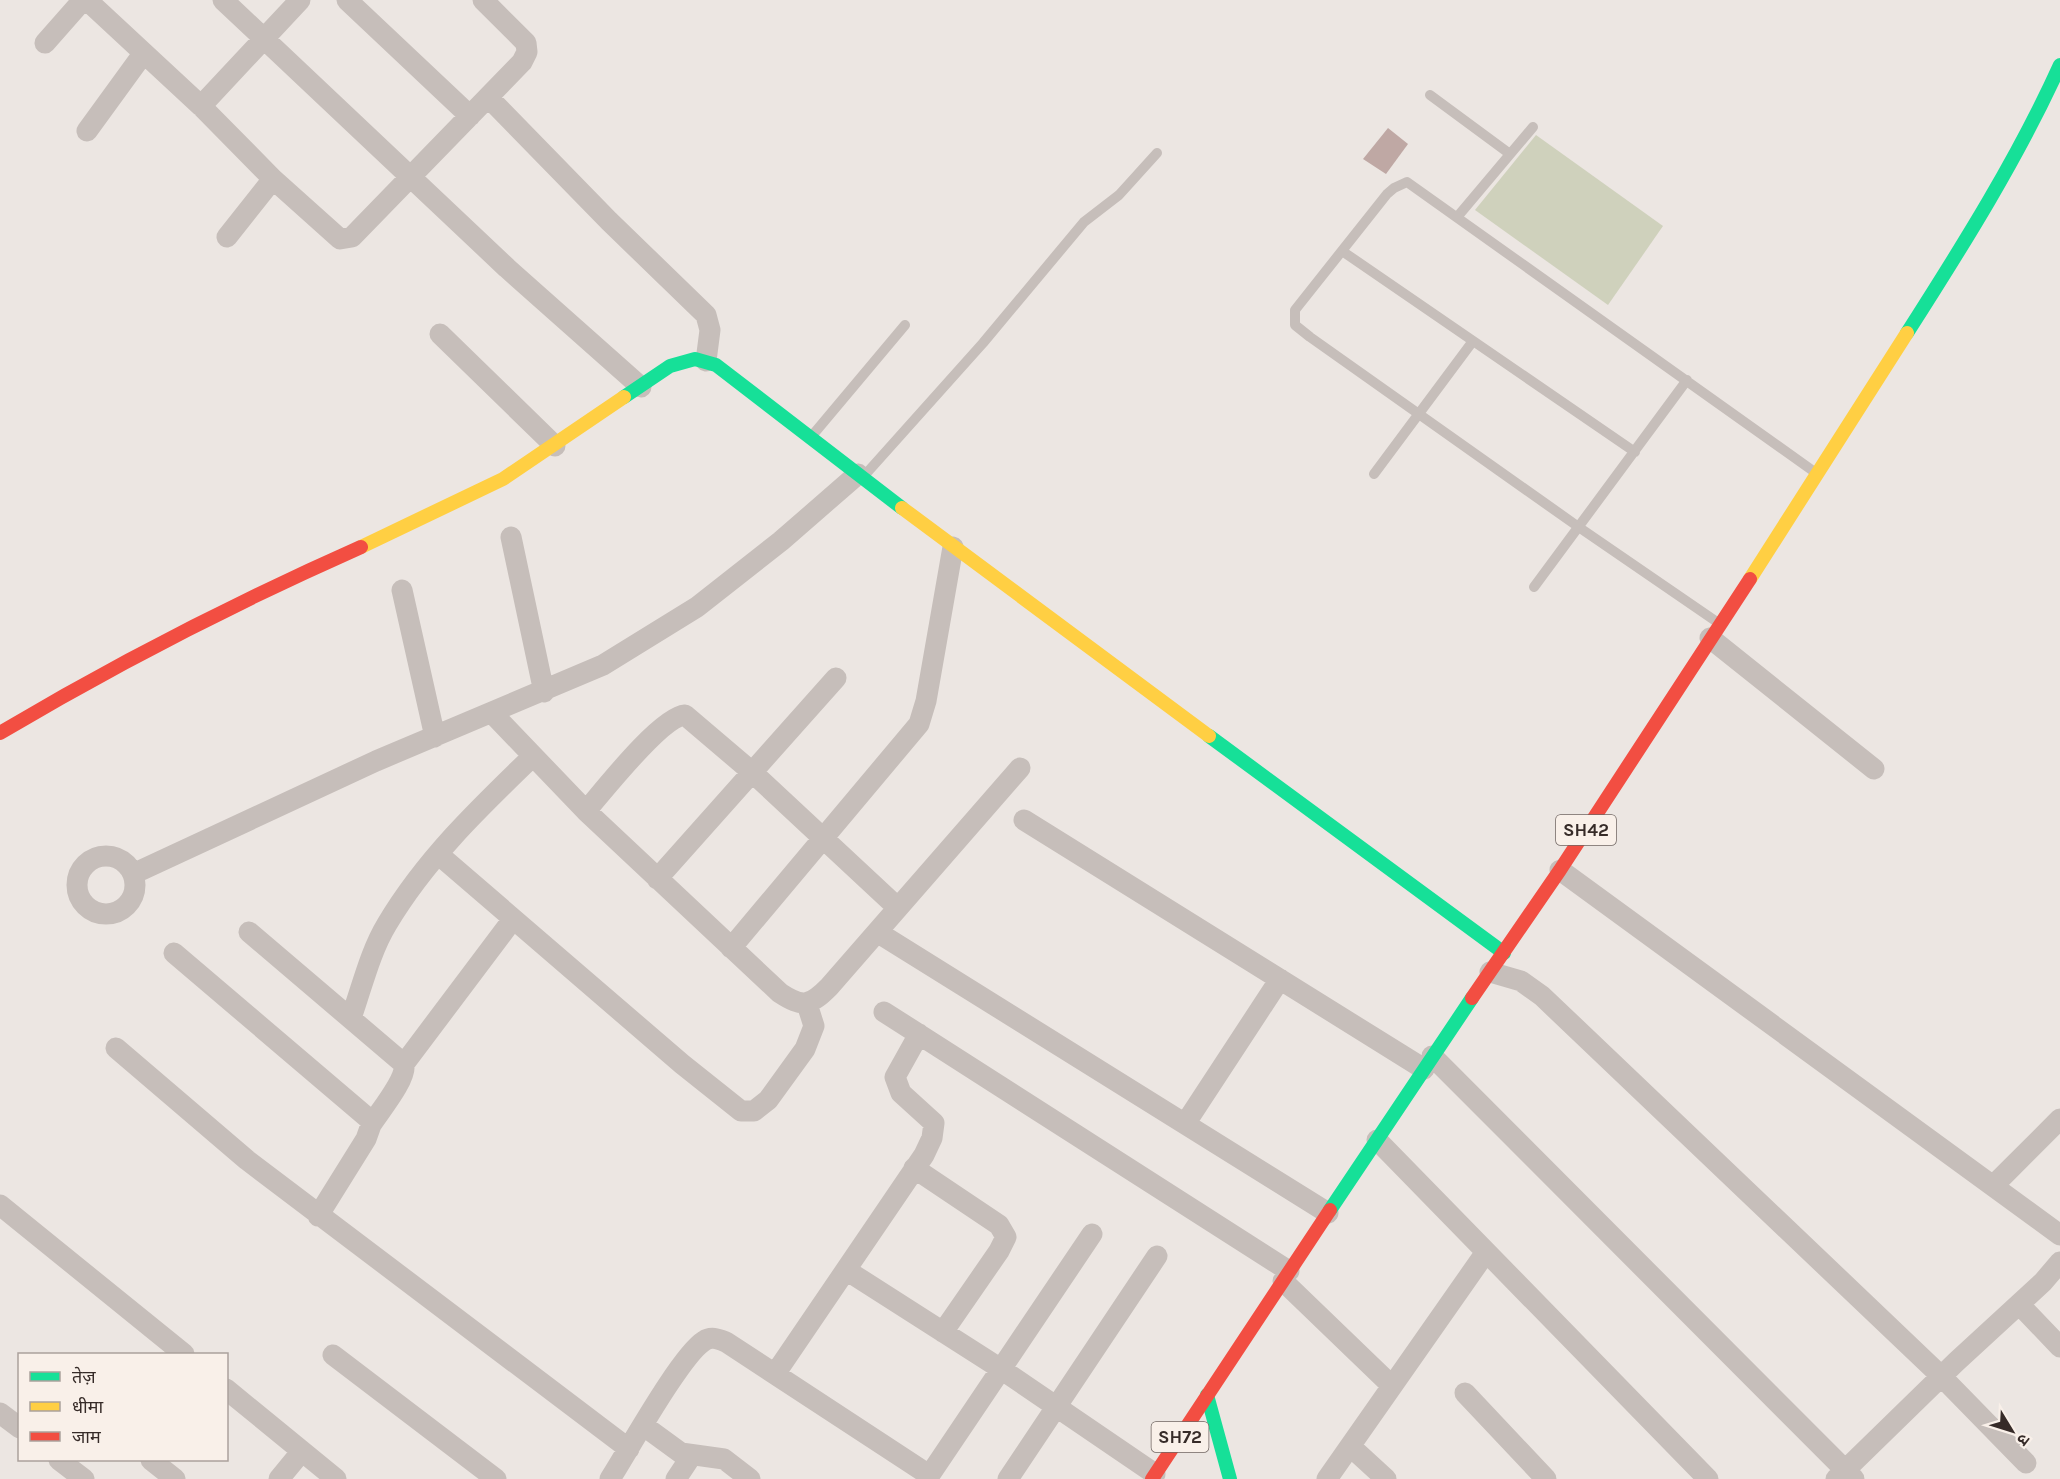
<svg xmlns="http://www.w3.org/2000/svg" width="2060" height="1479" viewBox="0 0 2060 1479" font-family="Karla,'Noto Sans Devanagari',sans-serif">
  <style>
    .green { fill: #cfd1bc }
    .building { fill: #bfa8a4 }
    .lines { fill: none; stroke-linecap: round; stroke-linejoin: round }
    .lane { stroke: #c6beba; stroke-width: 10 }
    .street { stroke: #c6beba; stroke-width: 21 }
    .fast { stroke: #16e098; stroke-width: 14 }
    .slow { stroke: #ffcf43; stroke-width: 14 }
    .jam { stroke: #f24e42; stroke-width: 14 }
    .labels { text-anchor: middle; stroke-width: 4.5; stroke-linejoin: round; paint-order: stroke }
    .shield { fill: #f9f0e9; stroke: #706662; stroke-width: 1.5 }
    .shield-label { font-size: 18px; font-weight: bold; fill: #362b28 }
  </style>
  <rect width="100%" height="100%" fill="#ece6e2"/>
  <path class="green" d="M1536,135L1663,226L1608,305L1475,210Z"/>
  <path class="building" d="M1388,128L1408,144L1386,174L1363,159Z"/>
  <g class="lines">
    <path class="lane" d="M1430,95L1510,154
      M1458,216L1533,127
      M1342,251L1635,452
      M811,437L905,325
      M1374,474L1473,341
      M864,476L983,343L1084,222L1119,195L1157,153
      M1534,587L1687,380
      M1717,622L1580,528L1310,337L1295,325V310L1387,194L1394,188L1407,182L1816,473"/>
    <path class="street" d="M223,0L507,268L641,387
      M347,0L470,116
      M45,43L82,1L89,2L201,106L300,0
      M488,97L609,221L706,315L710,330L706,361
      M201,106L273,179
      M87,131L143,54
      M227,237L273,179L340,239L352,237L522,62L527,52L526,43L483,0
      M440,334L555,446
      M511,537L544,692
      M402,590L435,737
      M1710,638L1874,769
      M492,713L586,811L780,993C803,1008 810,1006 829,987L1020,768
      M586,811C604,790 661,717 685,715L752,772L898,908
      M1024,820L1424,1069
      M438,854L682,1064L741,1111H754L768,1100L805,1049L814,1026L807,1004
      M77 885a29 29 0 1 1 58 0a29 29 0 1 1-58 0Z
      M1560,870L2060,1235
      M133,874L376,761L603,665L697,607L781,541L858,474
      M657,879L836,678
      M249,932L404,1064C407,1079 379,1112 371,1125
      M877,932L1328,1213
      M731,948L919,724L926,701L953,547
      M174,953L369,1119L371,1125L366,1139L318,1216
      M1490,972L1521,981L1542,996L1941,1376L2026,1463
      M884,1012L1289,1271
      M351,1018C362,987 370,952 387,924C425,860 479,808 532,757
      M116,1048L247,1160L629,1449
      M1432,1056L1854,1479
      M404,1064L513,919
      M1185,1124L1280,979
      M1377,1140L1708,1479
      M914,1168L999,1225L1006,1237L999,1251L943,1332
      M1993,1186L2060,1119
      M0,1205L184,1354
      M846,1270L1001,1369L1155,1474
      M1283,1281L1392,1386
      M2019,1304L2060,1347
      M333,1355L496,1479
      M775,1374L924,1155L932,1138L934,1123L901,1093L895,1077L919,1034
      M226,1389L336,1479
      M1465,1393L1546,1479
      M0,1413L20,1428
      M644,1426L681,1453L724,1459L750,1479
      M1350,1446L1386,1479
      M59,1460L84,1479
      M151,1460L175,1479
      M279,1479L302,1451
      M610,1479C628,1451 681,1355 704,1341C711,1336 718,1339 726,1342L929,1475
      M676,1479L692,1455
      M927,1479L1092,1234
      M1008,1479L1157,1256
      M1327,1479L1486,1252
      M1836,1479L1956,1362L2043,1282L2060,1262"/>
    <path class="fast" d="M1907,333C1962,247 2018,158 2060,65
      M624,397L670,366L695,359L716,365L902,508
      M1209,736L1504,953
      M1330,1210L1472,998
      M1207,1395L1230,1479"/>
    <path class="slow" d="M902,508L1209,736
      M361,547L503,479L624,397
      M1750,579L1907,333"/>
    <path class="jam" d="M0,733C116,664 237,602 361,547
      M1472,998L1560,870L1750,579
      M1152,1479L1330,1210"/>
  </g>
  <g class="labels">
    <g class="shield">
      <rect x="1556" y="815" width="60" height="30" rx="4.5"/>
      <rect x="1151.5" y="1422" width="57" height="30" rx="4.5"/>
    </g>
    <g class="shield-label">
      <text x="1586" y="836">SH42</text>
      <text x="1180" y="1443">SH72</text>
    </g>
  </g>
  <rect x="18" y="1353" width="210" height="108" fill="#f9f0e9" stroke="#aba19c" stroke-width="1.5"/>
  <rect x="30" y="1372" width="30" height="9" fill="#16e098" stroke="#aba19c" stroke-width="1.5"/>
  <text x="72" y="1383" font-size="18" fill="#362b28">तेज़</text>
  <rect x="30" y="1402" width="30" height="9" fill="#ffcf43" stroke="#aba19c" stroke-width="1.5"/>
  <text x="72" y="1413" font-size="18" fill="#362b28">धीमा</text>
  <rect x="30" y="1432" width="30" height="9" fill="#f24e42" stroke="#aba19c" stroke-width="1.5"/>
  <text x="72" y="1443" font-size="18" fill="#362b28">जाम</text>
  <g transform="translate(2012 1431) rotate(128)" stroke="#f9f0e9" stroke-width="4.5" paint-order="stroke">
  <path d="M0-4.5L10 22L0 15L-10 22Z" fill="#362b28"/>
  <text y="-9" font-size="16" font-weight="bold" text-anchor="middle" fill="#362b28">उ</text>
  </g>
</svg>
